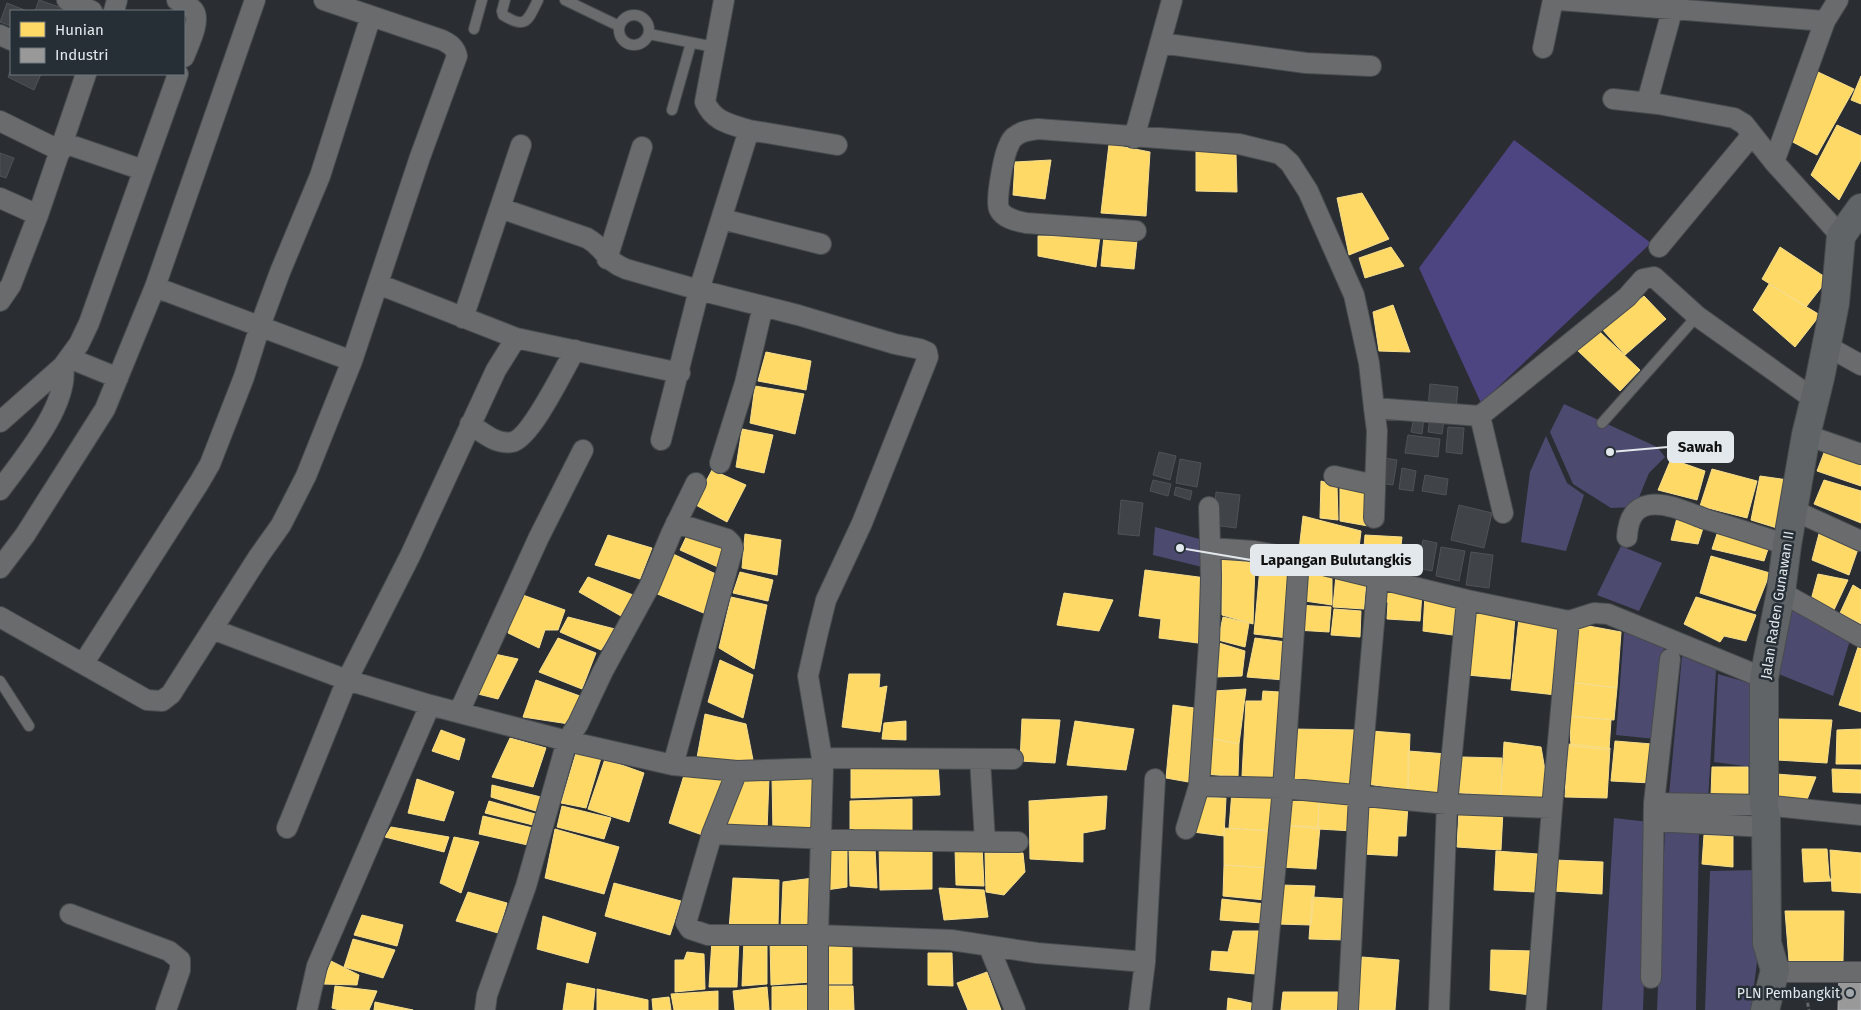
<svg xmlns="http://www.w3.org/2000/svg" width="1861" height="1010" viewBox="0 0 1861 1010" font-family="'Fira Sans',sans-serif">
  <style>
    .green { fill: #4d4a6f }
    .forest { fill: #4d4581 }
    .homes { fill: #ffd966; stroke: #f6de8e }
    .industry { fill: #999; stroke: #afb1b2 }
    .building { fill: #404347; stroke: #505356 }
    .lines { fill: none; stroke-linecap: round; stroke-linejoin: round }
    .lane-casing { stroke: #484c4f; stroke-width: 12 }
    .street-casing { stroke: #484c4f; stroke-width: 22 }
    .secondary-casing { stroke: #484c4f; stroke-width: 30 }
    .path { stroke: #656869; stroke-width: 3; stroke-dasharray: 4 2.5; stroke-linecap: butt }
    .lane { stroke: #696b6c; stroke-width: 10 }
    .street { stroke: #696b6c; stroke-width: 20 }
    .secondary { stroke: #616466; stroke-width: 28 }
    .poi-dot { fill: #a2a7ab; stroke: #262f36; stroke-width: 2 }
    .labels { text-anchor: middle; stroke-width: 5; stroke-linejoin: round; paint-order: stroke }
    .street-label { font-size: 14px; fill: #e2e8ec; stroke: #262f36 }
    .poi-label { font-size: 14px; fill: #e2e8ec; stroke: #262f36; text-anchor: end }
    .leader { fill: none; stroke: #e2e8ec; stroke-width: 2 }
    .callout-dot { fill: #e2e8ec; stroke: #262f36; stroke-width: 2 }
    .callout { fill: #e2e8ec; stroke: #e2e8ec; stroke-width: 2 }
    .callout-label { font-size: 15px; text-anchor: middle; font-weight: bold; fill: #111 }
  </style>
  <rect width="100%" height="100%" fill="#2a2e32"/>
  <path class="green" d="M1564,404L1657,447L1665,457L1649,473L1635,507L1611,508L1573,484L1550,432Z
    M1546,436L1567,483L1584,495L1566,551L1521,542L1530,472Z
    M1155,527L1207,541L1202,567L1153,555Z
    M1621,546L1662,563L1639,611L1597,595Z
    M1787,601L1851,637L1833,696L1774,672Z
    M1624,632L1664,647L1655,739L1616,735Z
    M1682,656L1716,670L1708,800L1669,795Z
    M1718,674L1753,684L1752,767L1714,762Z
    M1614,818L1649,822L1643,1010H1602Z
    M1699,829L1696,1010H1657L1665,830Z
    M1756,870L1759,946L1751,1010H1705L1710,871Z"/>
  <path class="forest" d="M1514,140L1651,243L1481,403L1419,268Z"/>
  <path class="homes" d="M1818,72L1854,89L1817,155L1789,140Z
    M1861,76V104L1851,100Z
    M1837,125L1861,136V160L1839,200L1811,175Z
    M1109,144L1150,152L1146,216L1101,213Z
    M1196,151L1236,154L1237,192L1196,191Z
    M1051,160L1045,199L1013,195L1015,162Z
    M1362,193L1389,239L1349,255L1337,198Z
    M1038,236H1100L1096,267L1038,256Z
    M1104,236L1137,240L1134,269L1101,266Z
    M1391,247L1404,266L1365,278L1359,258Z
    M1780,247L1828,279L1806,307L1762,279Z
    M1769,284L1820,315L1795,347L1753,310Z
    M1644,296L1666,319L1625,355L1602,329Z
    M1393,305L1410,352L1379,351L1373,312Z
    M1600,332L1640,370L1620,391L1576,349Z
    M766,352L811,361L806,390L758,381Z
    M755,386L804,394L795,434L750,423Z
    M742,429L773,435L764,473L736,467Z
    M1825,450L1861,463V486L1817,471Z
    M1671,459L1705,471L1697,500L1658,490Z
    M1712,469L1757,481L1747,518L1700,506Z
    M712,470L746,485L727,522L694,504Z
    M1760,476L1788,480L1780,529L1751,520Z
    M1824,480L1861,491V523L1814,504Z
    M1321,481L1337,485L1338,520L1320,518Z
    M1340,481L1371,488L1368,526L1340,521Z
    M1303,516L1361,531L1357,565L1299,550Z
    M1677,518L1704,525L1698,544L1671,540Z
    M1820,530L1859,546L1849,575L1812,560Z
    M689,531L726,545L720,568L680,550Z
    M1718,531L1769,546L1764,561L1712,549Z
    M745,534L781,540L777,575L742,568Z
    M608,535L652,548L640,579L595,565Z
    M1365,535L1402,537L1399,563L1363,560Z
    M671,553L718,575L706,614L655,593Z
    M1261,556L1293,563L1288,638L1254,634Z
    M1711,556L1770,573L1755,611L1700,593Z
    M1222,558L1255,563L1253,624L1222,615Z
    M1302,563L1332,571V605L1298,600Z
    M1145,570L1206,578L1198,643L1159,638L1161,619L1139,616Z
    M740,572L773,580L768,601L733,593Z
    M1818,574L1848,580L1833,612L1811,600Z
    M1336,575L1366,584L1364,609L1333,607Z
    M588,577L633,595L621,616L579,592Z
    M1382,584L1422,593L1420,621L1387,619L1388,602H1380Z
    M1853,585L1861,590V624L1840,613Z
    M1064,593L1113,600L1099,631L1057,625Z
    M520,594L565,610L558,630H545L539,648L508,633Z
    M1425,594L1461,604L1460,636L1423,631Z
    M731,597L767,605L754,669L719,648Z
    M1696,597L1756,615L1746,641L1724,636L1720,642L1684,624Z
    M1298,605L1331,607L1329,632L1296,630Z
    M1470,607L1515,617L1510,679L1467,675Z
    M1334,609L1361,611L1360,637L1331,635Z
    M568,617L615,629L601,650L560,632Z
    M1223,617L1249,623L1245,647L1218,640Z
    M1519,618L1561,627L1556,695L1511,690Z
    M1578,624L1621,632L1617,688L1569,682Z
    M558,638L596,653L582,689L539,672Z
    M1255,638L1286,642L1284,680L1247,677Z
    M1216,642L1245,651L1242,676L1215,677Z
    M1859,644L1861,645V712L1839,705Z
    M490,653L518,659L498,699L474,693Z
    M720,660L753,675L743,718L708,702Z
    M849,674H880L879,688L887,686L880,732L842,727Z
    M536,680L580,696L569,724L523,717Z
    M1569,682L1617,688L1614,720L1569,716Z
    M1246,689L1239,744L1209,738L1214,691Z
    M1263,691L1280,692L1278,779L1242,776L1246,701H1262Z
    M1173,705L1201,709L1194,783L1166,778Z
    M705,714L746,724L754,765L696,763Z
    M1569,716L1611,720L1609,750L1571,746Z
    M1022,719L1060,720L1055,763L1020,761Z
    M1779,719L1832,720L1827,763L1777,760Z
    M906,721V740L882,739L884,723Z
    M1075,721L1134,729L1126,770L1067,765Z
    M1291,729L1358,730L1354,786L1289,782Z
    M1861,729V764H1836L1837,730Z
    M441,730L465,739L459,760L432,751Z
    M1371,731L1410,734L1408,790L1367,784Z
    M510,738L546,748L533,787L492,777Z
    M1209,738L1239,744L1238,777L1205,774Z
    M1615,741L1652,744V783L1611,781Z
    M1504,742L1541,747L1550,799L1501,796Z
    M1568,744L1610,748L1607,798L1565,797Z
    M1408,751L1447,754L1443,793L1408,790Z
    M576,753L601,758L586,808L561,803Z
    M1462,757L1502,758L1501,796L1459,793Z
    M605,759L644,773L629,822L588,809Z
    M851,762L938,763L940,795L851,798Z
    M1712,767H1748V799L1711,796Z
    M1832,769L1861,770V793L1833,792Z
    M685,772L727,775L705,836L669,823Z
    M816,774L817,833H773L772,777Z
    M1776,774L1816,777L1806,802L1775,799Z
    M741,778H769L767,831L725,830Z
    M417,779L454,792L444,821L408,813Z
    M492,785L545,798L539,812L491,797Z
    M1232,791H1277L1272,831L1229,828Z
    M1287,795L1319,799L1318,829L1283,825Z
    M1107,796L1105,829L1083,833V862L1030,859L1029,801Z
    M1205,797L1226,798L1224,836L1193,832Z
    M1365,798L1408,804L1406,836H1398L1397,856L1363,854Z
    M912,799V837L850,836V801Z
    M1319,799L1353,801V831L1318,829Z
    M489,801L539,815L537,826L485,813Z
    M562,806L611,818L604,839L557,827Z
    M1459,810H1503L1501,850L1457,847Z
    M483,816L537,829L532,846L479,834Z
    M1283,825L1320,827L1316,869L1280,867Z
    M391,827L449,837L444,852L385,837Z
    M1224,828L1272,831L1270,868L1224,865Z
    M555,829L619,847L604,894L545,878Z
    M1704,835L1733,836V867L1702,864Z
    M454,837L479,842L461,893L440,883Z
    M826,845L847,846V887L826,890Z
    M879,845L932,847V889L880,890Z
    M849,847L875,848L877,888L850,886Z
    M982,847L984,886L956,885L955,848Z
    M1802,849H1827L1829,876L1831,881L1804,882Z
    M1830,850L1861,853V893L1832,891Z
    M1496,851L1538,854L1536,892L1494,890Z
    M985,853H1023L1025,872L1004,895L986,892Z
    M1554,860L1603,862L1602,894L1553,891Z
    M1224,865L1270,868L1265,900L1223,896Z
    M733,878L779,880L778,926L729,929Z
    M813,878L812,928H781L783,882Z
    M614,883L681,901L670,935L605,916Z
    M1281,885L1315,886L1311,925L1277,924Z
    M939,888L984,890L988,917L944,920Z
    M468,892L507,903L498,933L456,921Z
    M1312,897L1347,899L1346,940L1309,939Z
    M1222,899L1265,904L1263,923L1220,920Z
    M1785,911H1844L1843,961H1789Z
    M362,915L403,925L397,946L354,935Z
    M543,916L596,933L588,963L537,949Z
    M1233,931H1260L1255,974L1210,970L1212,951L1228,952Z
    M353,939L395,950L383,978L344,967Z
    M739,939L737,987H709L712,940Z
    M744,940H767V984L742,986Z
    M770,940L811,941V982L771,985Z
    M824,940L852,942V984H823Z
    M1491,950L1533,951L1531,995L1490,990Z
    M687,952L704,954L705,989L675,992V960H684Z
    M928,953H952L953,986L928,985Z
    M1362,957L1399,960L1395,1010H1356Z
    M331,961L359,975L357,985L323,984Z
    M987,972L1001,1010H968L957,983Z
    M567,983L595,989L593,1010H563Z
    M811,985L812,1010H772V987Z
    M335,986L377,991L369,1010H339L332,1008Z
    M823,986H853L854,1010H823Z
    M767,987L769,1010H735L733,991Z
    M597,989L648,1000V1010H597Z
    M718,991V1010H674L671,994Z
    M1283,992H1341V1010H1281Z
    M669,997L671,1010H653L652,999Z
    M1228,998L1260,1005V1010H1227Z
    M375,1002L413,1010H374Z"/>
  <path class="industry" d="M1839,975H1861V1010H1838Z"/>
  <path class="building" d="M39,0L62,8L60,11H35Z
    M7,3L27,11H11V26L0,22Z
    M11,69V74H41L34,90L8,77Z
    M0,153L14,158L6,178L0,176Z
    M1430,384L1458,387L1456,409L1428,407Z
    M1414,417L1424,418L1422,434L1411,432Z
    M1430,419L1444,421L1442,434L1428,432Z
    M1448,427L1464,428L1462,454L1446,452Z
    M1408,435L1440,439L1438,457L1405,453Z
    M1159,452L1176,456L1170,480L1153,475Z
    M1384,458L1397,460L1393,485L1380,483Z
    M1180,459L1201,463L1197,487L1176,483Z
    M1402,468L1416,471L1413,491L1399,489Z
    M1425,475L1448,479L1446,495L1422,491Z
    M1153,480L1171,484L1168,496L1150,491Z
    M1176,487L1192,491L1190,500L1174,495Z
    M1216,492L1240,495L1236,528L1213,525Z
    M1121,500L1143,503L1139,536L1118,534Z
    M1459,505L1492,513L1484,548L1451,540Z
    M1423,540L1437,543L1432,571L1417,568Z
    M1441,547L1465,551L1459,581L1436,576Z
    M1471,552L1493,555L1489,588L1466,585Z"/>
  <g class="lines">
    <g class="lane-casing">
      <path id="lane" d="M505,0L502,11L503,15C526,30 528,20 538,0
        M565,0L619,26
        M619 30a15 15 0 1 1 30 0a15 15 0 1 1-30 0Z
        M474,29L482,0
        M649,34L714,47
        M672,110L691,43
        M1602,423L1697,316
        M0,681L29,726"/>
    </g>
    <g class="street-casing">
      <path id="street" d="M67,0L92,11
        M177,0C182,3 190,5 194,11C201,21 188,46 184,57
        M1559,0L1825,21
        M114,11L117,0
        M0,35L11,40
        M1160,43L1306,63L1371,66
        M1543,48L1553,0
        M1613,99L1658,104L1734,118L1744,124L1774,162L1841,236
        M1647,102L1675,0
        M0,121L61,151
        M749,130L837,145
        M1134,138L1172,0
        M64,143L143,170
        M1774,162L1825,21L1838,0
        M0,198L38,215
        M500,208L587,238C605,248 605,261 626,269L699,290L798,315L895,344L920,349L927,352L928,357L862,523L826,600L818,632L808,676L822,758
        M722,219L821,244
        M1136,231L1026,223C1017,221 1004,219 999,209C995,201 1004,154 1009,145C1010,142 1013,137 1016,136C1021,131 1031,130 1038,129L1239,144L1280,154L1290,163L1308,191L1354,295L1369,363L1374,408
        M1659,247L1752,135
        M607,259L642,147
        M378,284L516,338L680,373
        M155,287L352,361
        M0,301L11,285L38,215L86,74
        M463,318L521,145
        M1825,345L1861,365
        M69,358L118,378
        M1480,416L1503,513
        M0,422L63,366L79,344L89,323L178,74
        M470,424C482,432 496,445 512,442C531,438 564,369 575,350
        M1806,435L1861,454
        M661,440L699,290L749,130C730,124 714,122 705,102L724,0
        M720,463L745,383L763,306
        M1334,476L1375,485
        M0,490C22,460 70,404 63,366
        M1793,510L1861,541
        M1374,518L1377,431L1374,408L1480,416L1627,297L1643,279L1654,277L1697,316L1815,400
        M1627,537C1628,522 1632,508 1649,505C1667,502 1689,513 1705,519C1732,527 1760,536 1787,545
        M1210,548L1254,551L1299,559L1467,600L1569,621L1594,613L1608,614L1764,678
        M0,568L25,535L105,409L155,287L255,0
        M1781,592L1861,637
        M0,617L147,700L162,701L171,694L259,556L281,525L306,476L352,361L420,157L457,56C455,47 450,44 442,40L324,0
        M212,629L347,680L430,705L567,741L673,765L737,771L823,768L822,758L1013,759
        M83,664L199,483L210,464L244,377L260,326L280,272L320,176L371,16
        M459,712L539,537L583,450
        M980,759L985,841
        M673,765L733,548L731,543L727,539L676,523
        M737,771L712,834L686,923L690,929L708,935H818L951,940L1037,953L1145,962
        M1199,786L1283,788L1447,804L1552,808
        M1654,803L1764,805L1861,815
        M1654,821L1765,827
        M287,828L347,680L410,556L496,370L516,338
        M1186,829L1199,786L1209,643L1211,578L1209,507
        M712,834L853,840L1018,842
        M70,914L169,951L180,960V970L166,1010
        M989,947L1015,1010
        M1775,970L1786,972H1861
        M1651,978L1654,803L1670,659
        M307,1010L317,966L430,705
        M485,1010L487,995L526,886L567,741L578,724L603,671L649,587L671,534L696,483
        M818,1010V935L823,768
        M1139,1010L1145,962L1155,779
        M1262,1010L1283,788L1299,559
        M1348,1010L1359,795L1378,577
        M1439,1010L1447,804L1467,600
        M1536,1010L1552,808L1569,621"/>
    </g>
    <g class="secondary-casing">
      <path id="secondary" d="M1765,1010L1775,970L1767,943L1766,817L1764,805V678L1781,592L1787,545L1806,435L1820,378L1835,303L1841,236L1861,208"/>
    </g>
    <path class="path" d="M1805,990L1809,1010"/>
    <use href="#lane" class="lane"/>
    <use href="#street" class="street"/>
    <use href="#secondary" class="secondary"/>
  </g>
  <circle class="poi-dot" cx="1850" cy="993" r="5"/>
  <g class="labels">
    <g class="street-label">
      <text transform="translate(1777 605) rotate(-81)" y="5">Jalan Raden Gunawan II</text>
    </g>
    <g class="poi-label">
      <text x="1840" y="998">PLN Pembangkit</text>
    </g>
  </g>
  <path class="leader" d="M1610 452L1668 447M1180 548L1251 560"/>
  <g class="callout-dot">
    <circle cx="1610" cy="452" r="5"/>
    <circle cx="1180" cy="548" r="5"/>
  </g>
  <g class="callout">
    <rect x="1668" y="432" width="65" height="30" rx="5"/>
    <rect x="1251" y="545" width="171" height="30" rx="5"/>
  </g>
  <g class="callout-label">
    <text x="1700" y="452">Sawah</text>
    <text x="1336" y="565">Lapangan Bulutangkis</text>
  </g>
  <rect x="10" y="10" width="175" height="65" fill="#262f36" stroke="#71797f"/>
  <rect x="20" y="22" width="25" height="15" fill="#ffd966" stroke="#71797f"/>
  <text x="55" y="35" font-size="15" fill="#e2e8ec">Hunian</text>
  <rect x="20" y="48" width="25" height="15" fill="#999999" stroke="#71797f"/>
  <text x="55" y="60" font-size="15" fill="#e2e8ec">Industri</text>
</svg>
